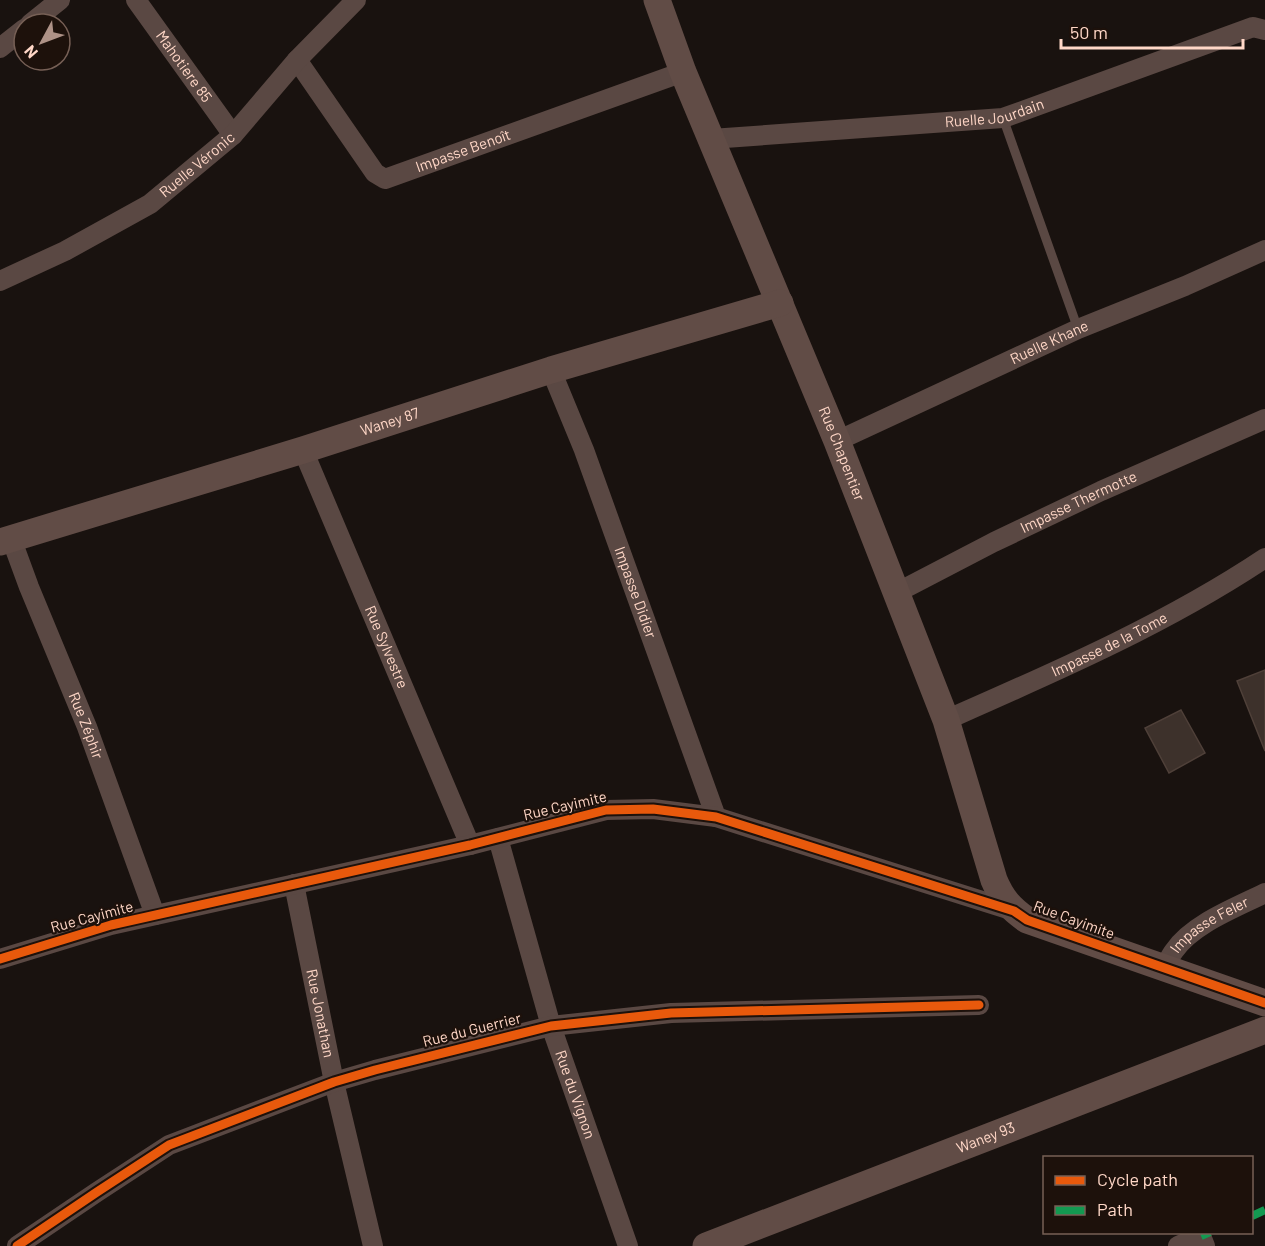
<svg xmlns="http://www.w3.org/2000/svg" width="1265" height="1246" viewBox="0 0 1265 1246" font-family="Barlow,sans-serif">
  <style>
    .building { fill: #3d312b; stroke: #4f4039; stroke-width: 1.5 }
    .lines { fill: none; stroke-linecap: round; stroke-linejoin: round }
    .lane { stroke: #5a4843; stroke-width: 9 }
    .street { stroke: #5a4843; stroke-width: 20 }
    .secondary { stroke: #614c46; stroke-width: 27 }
    .quiet { stroke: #139951; stroke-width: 8; stroke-dasharray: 15 8; stroke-linecap: butt }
    .cycleway-casing { stroke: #1d110b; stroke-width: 13 }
    .cycleway { stroke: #e8590c; stroke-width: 9 }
    .labels { text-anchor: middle; stroke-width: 4.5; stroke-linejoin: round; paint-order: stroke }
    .street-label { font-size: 15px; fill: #ffd7c7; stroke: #1d110b }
  </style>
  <rect width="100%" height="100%" fill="#19120f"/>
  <path class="building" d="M1265,670V751L1237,681Z
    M1181,710L1205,753L1169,773L1145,728Z"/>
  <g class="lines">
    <path class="lane" d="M1003,118L1078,329"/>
    <g class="street">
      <path id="s1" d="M136,0L233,135"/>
      <path d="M30,24L60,0"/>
      <path d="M0,48L24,29"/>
      <path id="s2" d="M297,60L375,173L385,179L683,72"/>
      <path id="s3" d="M711,139L1003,118L1253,27L1265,30"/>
      <path id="s4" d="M0,281L65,251L150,204L233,135L297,60L356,0"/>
      <path id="s5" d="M551,370L584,450L716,817"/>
      <path id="s6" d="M837,441L1078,329L1185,286L1265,250"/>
      <path id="s7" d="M303,450L470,845"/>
      <path id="s8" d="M11,538L29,587L87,727L155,915"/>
      <path id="s9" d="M896,593L994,542L1101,491L1265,419"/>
      <path id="s10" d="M946,720C1055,672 1166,624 1265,558"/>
      <path id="s11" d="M498,838L551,1026L628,1246"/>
      <path id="s12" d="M294,884L334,1082L373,1246"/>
      <path d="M0,959L111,925L470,845L606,810L653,809L716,817L1014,911"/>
      <path id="s13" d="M1165,967C1168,962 1170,956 1174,951C1192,924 1237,907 1265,893"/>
      <path d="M17,1246L97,1192L169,1145L334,1082L375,1070L551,1026L671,1013L979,1005"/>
      <path d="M1178,1246L1201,1236L1205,1246"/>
    </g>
    <g class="secondary">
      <path id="s14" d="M657,0L683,72L837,441L946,720L994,880C1002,899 1010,908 1027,920L1265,1003"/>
      <path id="s15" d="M0,542L303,450L551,370L780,303"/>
      <path id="s16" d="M706,1246L1265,1030"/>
    </g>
    <path class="quiet" d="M1252,1216L1265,1210
      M1201,1236L1210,1232"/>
    <g class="cycleway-casing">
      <path id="cycleway" d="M0,959L111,925L470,845L606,810L653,809L716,817L1014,911L1027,920L1265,1003
        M17,1246L97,1192L169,1145L334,1082L375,1070L551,1026L671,1013L979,1005"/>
    </g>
    <use href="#cycleway" class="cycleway"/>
  </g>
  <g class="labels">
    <g class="street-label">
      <text dy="5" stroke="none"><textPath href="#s1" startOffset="82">Mahotiere 85</textPath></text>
      <text dy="5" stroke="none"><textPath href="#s3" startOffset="285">Ruelle Jourdain</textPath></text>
      <text dy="5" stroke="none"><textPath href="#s2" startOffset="232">Impasse Benoît</textPath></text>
      <text dy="5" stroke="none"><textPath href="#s4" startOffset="230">Ruelle Véronic</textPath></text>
      <text dy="5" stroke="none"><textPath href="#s6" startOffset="234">Ruelle Khane</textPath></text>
      <text dy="5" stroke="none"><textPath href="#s15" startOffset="408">Waney 87</textPath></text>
      <text dy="5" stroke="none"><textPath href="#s14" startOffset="490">Rue Chapentier</textPath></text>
      <text dy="5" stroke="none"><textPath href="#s9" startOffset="204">Impasse Thermotte</textPath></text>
      <text dy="5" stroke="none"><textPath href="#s5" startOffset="238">Impasse Didier</textPath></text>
      <text dy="5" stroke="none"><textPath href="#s10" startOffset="180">Impasse de la Tome</textPath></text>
      <text dy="5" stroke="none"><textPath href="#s7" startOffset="214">Rue Sylvestre</textPath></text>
      <text dy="5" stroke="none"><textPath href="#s8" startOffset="202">Rue Zéphir</textPath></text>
      <text transform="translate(565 806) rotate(-13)" y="5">Rue Cayimite</text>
      <text transform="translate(92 917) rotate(-15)" y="5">Rue Cayimite</text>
      <text transform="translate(1074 920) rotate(20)" y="5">Rue Cayimite</text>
      <text dy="5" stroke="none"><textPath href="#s13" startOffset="63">Impasse Feler</textPath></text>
      <text dy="5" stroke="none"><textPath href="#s12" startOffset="132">Rue Jonathan</textPath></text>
      <text transform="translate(472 1030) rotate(-14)" y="5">Rue du Guerrier</text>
      <text dy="5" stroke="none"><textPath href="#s11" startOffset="268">Rue du Vignon</textPath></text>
      <text dy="5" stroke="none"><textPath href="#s16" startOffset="300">Waney 93</textPath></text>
    </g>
  </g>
  <rect x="1043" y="1156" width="210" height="78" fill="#1d110b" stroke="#776056" stroke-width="1.5"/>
  <rect x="1055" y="1176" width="30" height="9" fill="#e8590c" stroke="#776056" stroke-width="1.5"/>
  <text x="1097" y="1186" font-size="18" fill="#ffd7c7">Cycle path</text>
  <rect x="1055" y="1206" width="30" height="9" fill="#139951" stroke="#776056" stroke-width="1.5"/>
  <text x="1097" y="1216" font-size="18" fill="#ffd7c7">Path</text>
  <g transform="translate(42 42) rotate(229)"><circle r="28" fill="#1d110b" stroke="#776056" stroke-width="1.5"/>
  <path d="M0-4.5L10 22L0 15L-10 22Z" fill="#ae9287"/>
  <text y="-9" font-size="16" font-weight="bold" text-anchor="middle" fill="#ffd7c7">N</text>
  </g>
  <path d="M1061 39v9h182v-9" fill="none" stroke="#ffd7c7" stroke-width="3"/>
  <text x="1070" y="39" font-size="18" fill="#ffd7c7" stroke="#1d110b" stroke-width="4.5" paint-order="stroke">50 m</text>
</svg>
